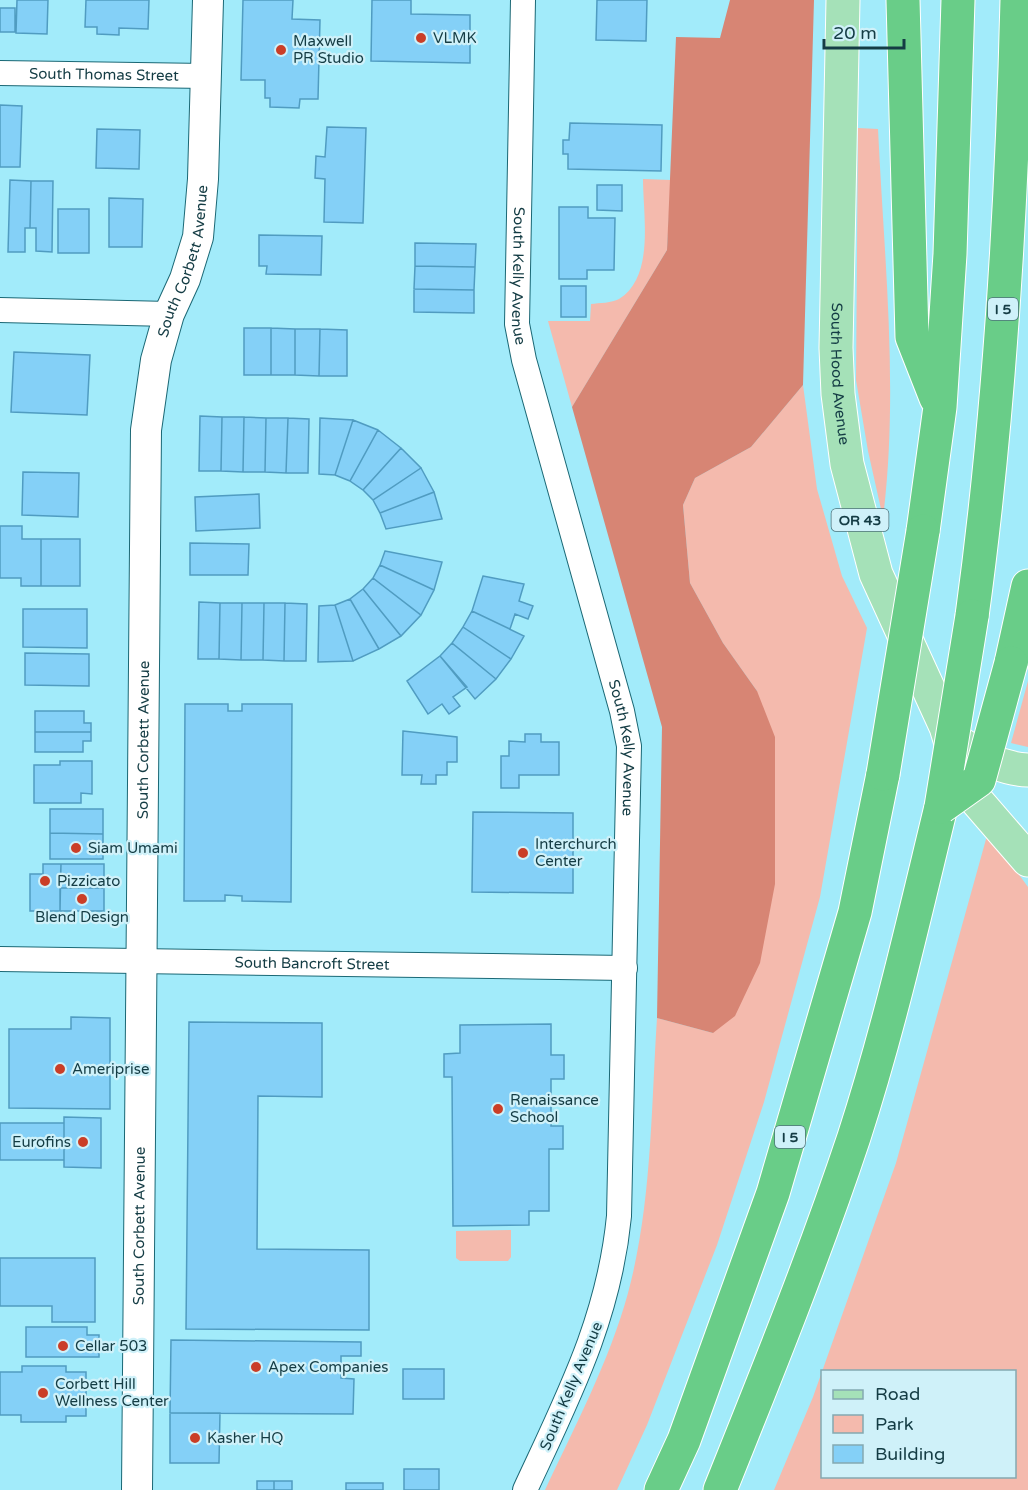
<svg xmlns="http://www.w3.org/2000/svg" width="1028" height="1490" viewBox="0 0 1028 1490" font-family="'Varela Round',sans-serif">
  <style>
    .green { fill: #f4baad; fill-rule: evenodd }
    .forest { fill: #d78574 }
    .building { fill: #84d0f7; stroke: #509cc1; stroke-width: 1.5 }
    .lines { fill: none; stroke-linecap: round; stroke-linejoin: round }
    .minor-casing { stroke: #1b6875; stroke-width: 26 }
    .tertiary-casing { stroke: #1b6875; stroke-width: 32 }
    .primary-casing { stroke: #fff; stroke-width: 35 }
    .motorway-casing { stroke: #fff; stroke-width: 35 }
    .minor { stroke: #fff; stroke-width: 24 }
    .tertiary { stroke: #fff; stroke-width: 30 }
    .primary { stroke: #a5e1b8; stroke-width: 33 }
    .motorway { stroke: #69cd88; stroke-width: 33 }
    .motorway-bridge-casing { stroke: #fff; stroke-width: 35; stroke-linecap: butt }
    .motorway-bridge { stroke: #69cd88; stroke-width: 33 }
    .poi-dot { fill: #ca3e27; stroke: #cff1f9; stroke-width: 2 }
    .labels { text-anchor: middle; stroke-width: 4.5; stroke-linejoin: round; paint-order: stroke }
    .shield { fill: #cff1f9; stroke: #4c727a; stroke-width: 1.5 }
    .shield-label { font-size: 14px; font-weight: bold; fill: #143c44 }
    .poi-label { font-size: 15px; fill: #143c44; stroke: #cff1f9; text-anchor: start }
    .street-label { font-size: 15px; fill: #143c44; stroke: #cff1f9 }
  </style>
  <rect width="100%" height="100%" fill="#a2ebfa"/>
  <path class="green" d="M858,128L878,129C884,257 899,391 883,518L868,451L856,380Z
    M643,179L671,180L667,250L572,407L548,321H590L591,304C599,303 612,303 619,299C655,277 643,215 643,179Z
    M803,385L817,489L842,576L867,628L820,897L764,1102L717,1245L647,1425L617,1490H545C575,1426 609,1362 628,1293C652,1204 651,1109 657,1018L713,1033L757,691L723,643L690,583L683,505L695,478L751,447Z
    M1028,681V747L1011,743Z
    M988,832L1028,887V1490H774L813,1397L896,1163ZM822,1372H1014V1476H822Z
    M511,1230V1257L508,1261H460L456,1258V1231Z"/>
  <path class="forest" d="M730,0H814L803,385L751,447L695,478L683,505L690,583L723,643L757,691L775,737V884L760,963L735,1016L713,1033L657,1018L662,727L572,407L667,250L676,37L720,38Z"/>
  <path class="building" d="M17,0H48L47,34L16,33Z
    M86,0H149L148,29L119,28V35L97,34V27H85Z
    M243,0H293L292,19L320,20L318,99H300L299,108L270,107V98H265V80H241Z
    M372,0H411V14L470,15V63L371,61Z
    M597,0H647L646,41L596,40Z
    M0,8H15V32H0Z
    M0,105L22,106L20,167H0Z
    M570,123L662,125L661,171L568,169V154H563V140H569Z
    M327,127L366,128L363,223L324,222L325,179L315,178L316,156L325,157Z
    M97,129L140,130L139,169L96,168Z
    M10,180L31,181L30,228H25V252H8Z
    M31,181H53L52,252L36,251V228H30Z
    M597,185H622V211L597,210Z
    M109,198L143,199L142,247H109Z
    M559,207H588V218H615L614,270H587V279H559Z
    M58,209H89V253H58Z
    M259,235L322,236L321,275L266,274L267,266H259Z
    M415,243L476,244L475,267L415,266Z
    M415,266L475,267L474,290L414,289Z
    M561,286H586V317H561Z
    M414,289L474,290V313L414,312Z
    M244,328H271V375H244Z
    M271,328L295,329V375H271Z
    M295,329H320L319,376L295,375Z
    M320,329L347,330V376H319Z
    M14,352L90,355L87,415L11,412Z
    M200,416L222,417L221,471H199Z
    M222,417H244L243,472L221,471Z
    M244,417L266,418L265,472H243Z
    M266,418H288L286,473L265,472Z
    M288,418L309,419L308,473H286Z
    M320,418L353,420L335,475L319,474Z
    M353,420L378,430L350,481L335,475Z
    M378,430L401,448L363,490L350,481Z
    M401,448L421,468L373,500L363,490Z
    M421,468L434,492L380,513L373,500Z
    M23,472L79,473L78,517L22,515Z
    M434,492L442,519L386,529L380,513Z
    M259,494L260,528L196,531L195,497Z
    M0,526H22V539H41V586H21V578H0Z
    M41,539H80V586H41Z
    M190,543L249,544L248,575H190Z
    M385,551L442,562L434,590L380,565Z
    M380,565L434,590L421,615L373,578Z
    M483,576L524,584L519,601L533,606L528,619L515,614L510,629L472,611Z
    M373,578L421,615L401,636L363,589Z
    M363,589L401,636L379,649L350,599Z
    M350,599L379,649L353,661L335,605Z
    M199,602L220,603L219,659H198Z
    M220,603H242L241,660L219,659Z
    M242,603H264L263,660H241Z
    M264,603H285L284,661L263,660Z
    M285,603L307,604L306,661H284Z
    M335,605L353,661L318,662L319,606Z
    M23,609H87V648L23,647Z
    M472,611L524,636L511,659L463,627Z
    M463,627L511,659L496,679L452,643Z
    M452,643L496,679L475,699L440,656Z
    M25,653L89,654V686L25,685Z
    M440,656L467,687L453,697L460,706L449,714L442,704L428,714L407,681Z
    M185,704H228V711H242V704H292L291,902L242,901V896L225,895V901H184Z
    M35,711H84V723H91V732H35Z
    M403,731L457,737V762H447V775H436V784H421L422,775H402Z
    M35,732H91V741H83V752H35Z
    M525,734H541V742H559V775H519V788H501V756H509V741L525,742Z
    M60,761H92V794L81,793V803H34V765H60Z
    M50,809H103V834L50,833Z
    M473,812L573,813V893L472,892Z
    M50,833L103,834V859H50Z
    M43,864H61L60,911H30V874H43Z
    M61,864H104V888H60Z
    M60,888H104V911H60Z
    M71,1017L110,1018V1109L9,1108V1029H71Z
    M189,1022L322,1023V1097L258,1096L257,1249L369,1250V1330L186,1329Z
    M551,1024V1055H564V1079H551V1126H563V1149H549V1211H529V1225L453,1226L452,1077H444V1054L460,1053V1025Z
    M64,1117L101,1118V1168L64,1167Z
    M0,1123H64V1160H0Z
    M0,1258H95V1322H52V1306H0Z
    M26,1327H87V1335H99V1357H26Z
    M171,1340L361,1342V1356H341V1378L354,1379L353,1414L170,1413Z
    M22,1366H66V1372H86V1416H66V1422H21V1415H0V1372H22Z
    M403,1369H444V1399H403Z
    M170,1413H220L219,1463H170Z
    M404,1469H439V1490H404Z
    M257,1481H274V1490H257Z
    M274,1481H292V1490H274Z
    M346,1483H383V1490H346Z"/>
  <g class="lines">
    <g class="minor-casing">
      <g id="minor">
        <path id="s1" d="M523,0L517,324L524,360L622,711L629,746L619,1216C609,1319 568,1397 525,1490"/>
        <path id="s2" d="M0,73L206,76"/>
        <path d="M0,310L169,314"/>
        <path id="s3" d="M0,959L625,968"/>
      </g>
    </g>
    <g class="tertiary-casing">
      <g id="tertiary">
        <path id="s4" d="M137,1490L146,430L156,360L169,314L185,279L198,237L203,179L208,0"/>
      </g>
    </g>
    <g class="primary-casing">
      <g id="primary">
        <path id="s5" d="M843,0L836,348L838,394L847,464L876,574L946,727L964,786L1028,860"/>
        <path d="M961,744C981,758 1003,769 1028,770"/>
      </g>
    </g>
    <g class="motorway-casing">
      <path id="motorway" d="M903,0L912,337L936,398
        M923,531L940,407L950,254L958,0
        M972,616C1000,412 1012,206 1017,0
        M1011,663L1028,586
        M661,1490L684,1440L773,1193L855,912L883,774
        M720,1490C767,1373 814,1257 854,1137C889,1029 914,918 941,807"/>
    </g>
    <use href="#minor" class="minor"/>
    <use href="#tertiary" class="tertiary"/>
    <use href="#primary" class="primary"/>
    <use href="#motorway" class="motorway"/>
    <g class="motorway-bridge-casing">
      <path id="motorway-bridge" d="M883,774L923,531
        M941,807L972,616
        M941,807L979,780L1011,663"/>
    </g>
    <use href="#motorway-bridge" class="motorway-bridge"/>
  </g>
  <g class="poi-dot">
    <circle cx="421" cy="38" r="6"/>
    <circle cx="281" cy="50" r="6"/>
    <circle cx="76" cy="848" r="6"/>
    <circle cx="523" cy="853" r="6"/>
    <circle cx="45" cy="881" r="6"/>
    <circle cx="82" cy="899" r="6"/>
    <circle cx="60" cy="1069" r="6"/>
    <circle cx="498" cy="1109" r="6"/>
    <circle cx="83" cy="1142" r="6"/>
    <circle cx="63" cy="1346" r="6"/>
    <circle cx="256" cy="1367" r="6"/>
    <circle cx="43" cy="1393" r="6"/>
    <circle cx="195" cy="1438" r="6"/>
  </g>
  <g class="labels">
    <g class="shield">
      <rect x="988" y="298" width="30" height="22" rx="4.5"/>
      <rect x="831.5" y="509" width="57" height="22" rx="4.5"/>
      <rect x="775" y="1126" width="30" height="22" rx="4.5"/>
    </g>
    <g class="shield-label">
      <text x="1003" y="314">I 5</text>
      <text x="860" y="525">OR 43</text>
      <text x="790" y="1142">I 5</text>
    </g>
    <g class="poi-label">
      <text x="433" y="43">VLMK</text>
      <text x="293" y="46">Maxwell<tspan x="293" dy="17">PR Studio</tspan></text>
      <text x="535" y="849">Interchurch<tspan x="535" dy="17">Center</tspan></text>
      <text x="88" y="853">Siam Umami</text>
      <text x="57" y="886">Pizzicato</text>
      <text x="82" y="922" text-anchor="middle">Blend Design</text>
      <text x="72" y="1074">Ameriprise</text>
      <text x="510" y="1105">Renaissance<tspan x="510" dy="17">School</tspan></text>
      <text x="71" y="1147" text-anchor="end">Eurofins</text>
      <text x="75" y="1351">Cellar 503</text>
      <text x="268" y="1372">Apex Companies</text>
      <text x="55" y="1389">Corbett Hill<tspan x="55" dy="17">Wellness Center</tspan></text>
      <text x="207" y="1443">Kasher HQ</text>
    </g>
    <g class="street-label">
      <text dy="5" stroke="none"><textPath href="#s2" startOffset="104">South Thomas Street</textPath></text>
      <text dy="5" stroke="none"><textPath href="#s4" startOffset="1234">South Corbett Avenue</textPath></text>
      <text dy="5" stroke="none"><textPath href="#s1" startOffset="276">South Kelly Avenue</textPath></text>
      <text dy="5" stroke="none"><textPath href="#s5" startOffset="374">South Hood Avenue</textPath></text>
      <text dy="5" stroke="none"><textPath href="#s4" startOffset="750">South Corbett Avenue</textPath></text>
      <text dy="5" stroke="none"><textPath href="#s1" startOffset="762">South Kelly Avenue</textPath></text>
      <text dy="5" stroke="none"><textPath href="#s3" startOffset="312">South Bancroft Street</textPath></text>
      <text dy="5" stroke="none"><textPath href="#s4" startOffset="264">South Corbett Avenue</textPath></text>
      <text transform="translate(571 1386) rotate(-67)" y="5">South Kelly Avenue</text>
    </g>
  </g>
  <rect x="821" y="1370" width="195" height="108" fill="#cff1f9" stroke="#84a9b1" stroke-width="1.5"/>
  <rect x="833" y="1390" width="30" height="9" fill="#a5e1b8" stroke="#84a9b1" stroke-width="1.5"/>
  <text x="875" y="1400" font-size="18" fill="#143c44">Road</text>
  <rect x="833" y="1415" width="30" height="18" fill="#f4baad" stroke="#84a9b1" stroke-width="1.5"/>
  <text x="875" y="1430" font-size="18" fill="#143c44">Park</text>
  <rect x="833" y="1445" width="30" height="18" fill="#84d0f7" stroke="#84a9b1" stroke-width="1.5"/>
  <text x="875" y="1460" font-size="18" fill="#143c44">Building</text>
  <path d="M824 39v9h80v-9" fill="none" stroke="#143c44" stroke-width="3"/>
  <text x="833" y="39" font-size="18" fill="#143c44" stroke="#cff1f9" stroke-width="4.5" paint-order="stroke">20 m</text>
</svg>
